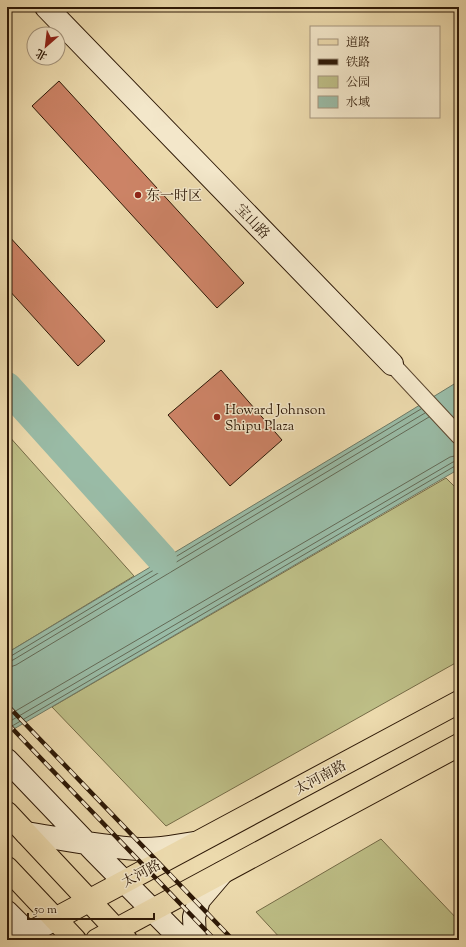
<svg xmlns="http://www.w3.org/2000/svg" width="466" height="947" viewBox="0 0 466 947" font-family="'Sorts Mill Goudy','Noto Serif SC',serif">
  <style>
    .green { fill: #bdbe86; stroke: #756b46 }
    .water { fill: #99bba6; stroke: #6e7a66 }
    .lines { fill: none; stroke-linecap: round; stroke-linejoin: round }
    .shore { stroke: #636a56; stroke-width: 1 }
    .river { stroke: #99bba6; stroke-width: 30 }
    .building { fill: #cc8366; stroke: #2d1806 }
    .street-casing { stroke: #5d4830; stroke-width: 18 }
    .secondary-casing { stroke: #2d1806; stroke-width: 24 }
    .primary-casing { stroke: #2d1806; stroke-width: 24 }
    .street { stroke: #f3e7ca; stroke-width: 16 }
    .secondary { stroke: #f3e7ca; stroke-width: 22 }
    .primary { stroke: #ecdaad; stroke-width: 22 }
    .rail-casing { stroke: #2d1806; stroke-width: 4.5 }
    .rail { stroke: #f3e7ca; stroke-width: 3; stroke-dasharray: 9; stroke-linecap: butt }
    .poi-dot { fill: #8f2418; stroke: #f3e7ca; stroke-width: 1.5 }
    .labels { text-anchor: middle; stroke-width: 3; stroke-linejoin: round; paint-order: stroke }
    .poi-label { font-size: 14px; fill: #2d1806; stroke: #f3e7ca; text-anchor: start }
    .street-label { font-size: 14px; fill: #2d1806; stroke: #f3e7ca }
  </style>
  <rect width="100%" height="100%" fill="#ecdaad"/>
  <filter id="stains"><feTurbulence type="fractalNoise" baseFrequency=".005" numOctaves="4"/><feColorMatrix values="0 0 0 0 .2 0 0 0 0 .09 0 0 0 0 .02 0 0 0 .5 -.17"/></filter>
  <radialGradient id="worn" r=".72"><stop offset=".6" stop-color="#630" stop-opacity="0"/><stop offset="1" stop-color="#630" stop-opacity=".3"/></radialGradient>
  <path class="green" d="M7,434L134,576L7,653Z
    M446,478L459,491V661L166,826L52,707Z
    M381,839L459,921V940H282L256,912Z"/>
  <path class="water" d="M459,381V469L7,733V653L397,419Z"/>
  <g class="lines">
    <path class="shore" d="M7,657L11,656L421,409
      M7,662L13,660L425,413
      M7,668L16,665L429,417
      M7,716L450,457L459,455
      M7,723L453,462L459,461
      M7,729L455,466H459"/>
    <path class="river" d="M7,387L162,559"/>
  </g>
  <path class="building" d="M59,81L244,283L217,308L32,106Z
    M7,234L105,341L78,366L7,288Z
    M221,370L282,440L230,486L168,415Z"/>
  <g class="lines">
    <g class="street-casing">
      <path id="street" d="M392,364L459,436"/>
    </g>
    <g class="secondary-casing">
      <path id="secondary" d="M46,7L392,364
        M7,760L95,852L182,940
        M26,833C63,839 101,847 139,849C157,850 176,846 194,843
        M7,912L35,940
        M17,940L55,919
        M195,940L194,917L199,900L222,873"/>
    </g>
    <g class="primary-casing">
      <path id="primary" d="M7,813L126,940
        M7,868L75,940
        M55,919L459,702
        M97,940L459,745"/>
    </g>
    <use href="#street" class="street"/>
    <use href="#secondary" class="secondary"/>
    <use href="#primary" class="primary"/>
    <g class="rail-casing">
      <path id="rail" d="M7,705L233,940
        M7,723L215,940"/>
    </g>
    <use href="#rail" class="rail"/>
  </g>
  <g class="poi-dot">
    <circle cx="138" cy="195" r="4"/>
    <circle cx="217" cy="417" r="4"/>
  </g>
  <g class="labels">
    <g class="poi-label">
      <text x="146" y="200">东一时区</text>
      <text x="225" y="414">Howard Johnson<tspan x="225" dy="16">Shipu Plaza</tspan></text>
    </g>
    <g class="street-label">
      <text transform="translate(253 221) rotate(46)" y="5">宝山路</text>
      <text transform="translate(320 777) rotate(-28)" y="5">太河南路</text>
      <text transform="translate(141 873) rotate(-28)" y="5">太河路</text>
    </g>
  </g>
  <rect width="466" height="947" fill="none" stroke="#ecdaad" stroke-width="24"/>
  <rect x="8" y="8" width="450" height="931" fill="none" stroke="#2d1806" stroke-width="2"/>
  <rect x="12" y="12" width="442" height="923" fill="none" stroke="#2d1806"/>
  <rect x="310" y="26" width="130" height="92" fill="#f3e7ca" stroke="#a4947c"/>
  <rect x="318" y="39" width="20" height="6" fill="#ecdaad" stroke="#a4947c"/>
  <text x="346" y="46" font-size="12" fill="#2d1806">道路</text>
  <rect x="318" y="59" width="20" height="6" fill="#2d1806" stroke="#a4947c"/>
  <text x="346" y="66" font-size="12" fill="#2d1806">铁路</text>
  <rect x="318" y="76" width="20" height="12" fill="#bdbe86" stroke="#a4947c"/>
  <text x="346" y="86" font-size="12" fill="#2d1806">公园</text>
  <rect x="318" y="96" width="20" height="12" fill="#99bba6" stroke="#a4947c"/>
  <text x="346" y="106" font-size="12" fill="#2d1806">水域</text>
  <g transform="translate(46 46) rotate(208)"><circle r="19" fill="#f3e7ca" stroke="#a4947c"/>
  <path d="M0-3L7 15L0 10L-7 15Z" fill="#8f2418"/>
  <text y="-6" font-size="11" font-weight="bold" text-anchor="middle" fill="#2d1806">北</text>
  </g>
  <path d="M28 913v6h126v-6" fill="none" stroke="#2d1806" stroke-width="2"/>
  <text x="34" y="913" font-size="12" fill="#2d1806" stroke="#f3e7ca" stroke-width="3" paint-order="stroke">50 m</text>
  <rect width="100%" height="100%" filter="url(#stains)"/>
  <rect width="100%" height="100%" fill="url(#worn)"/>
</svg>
